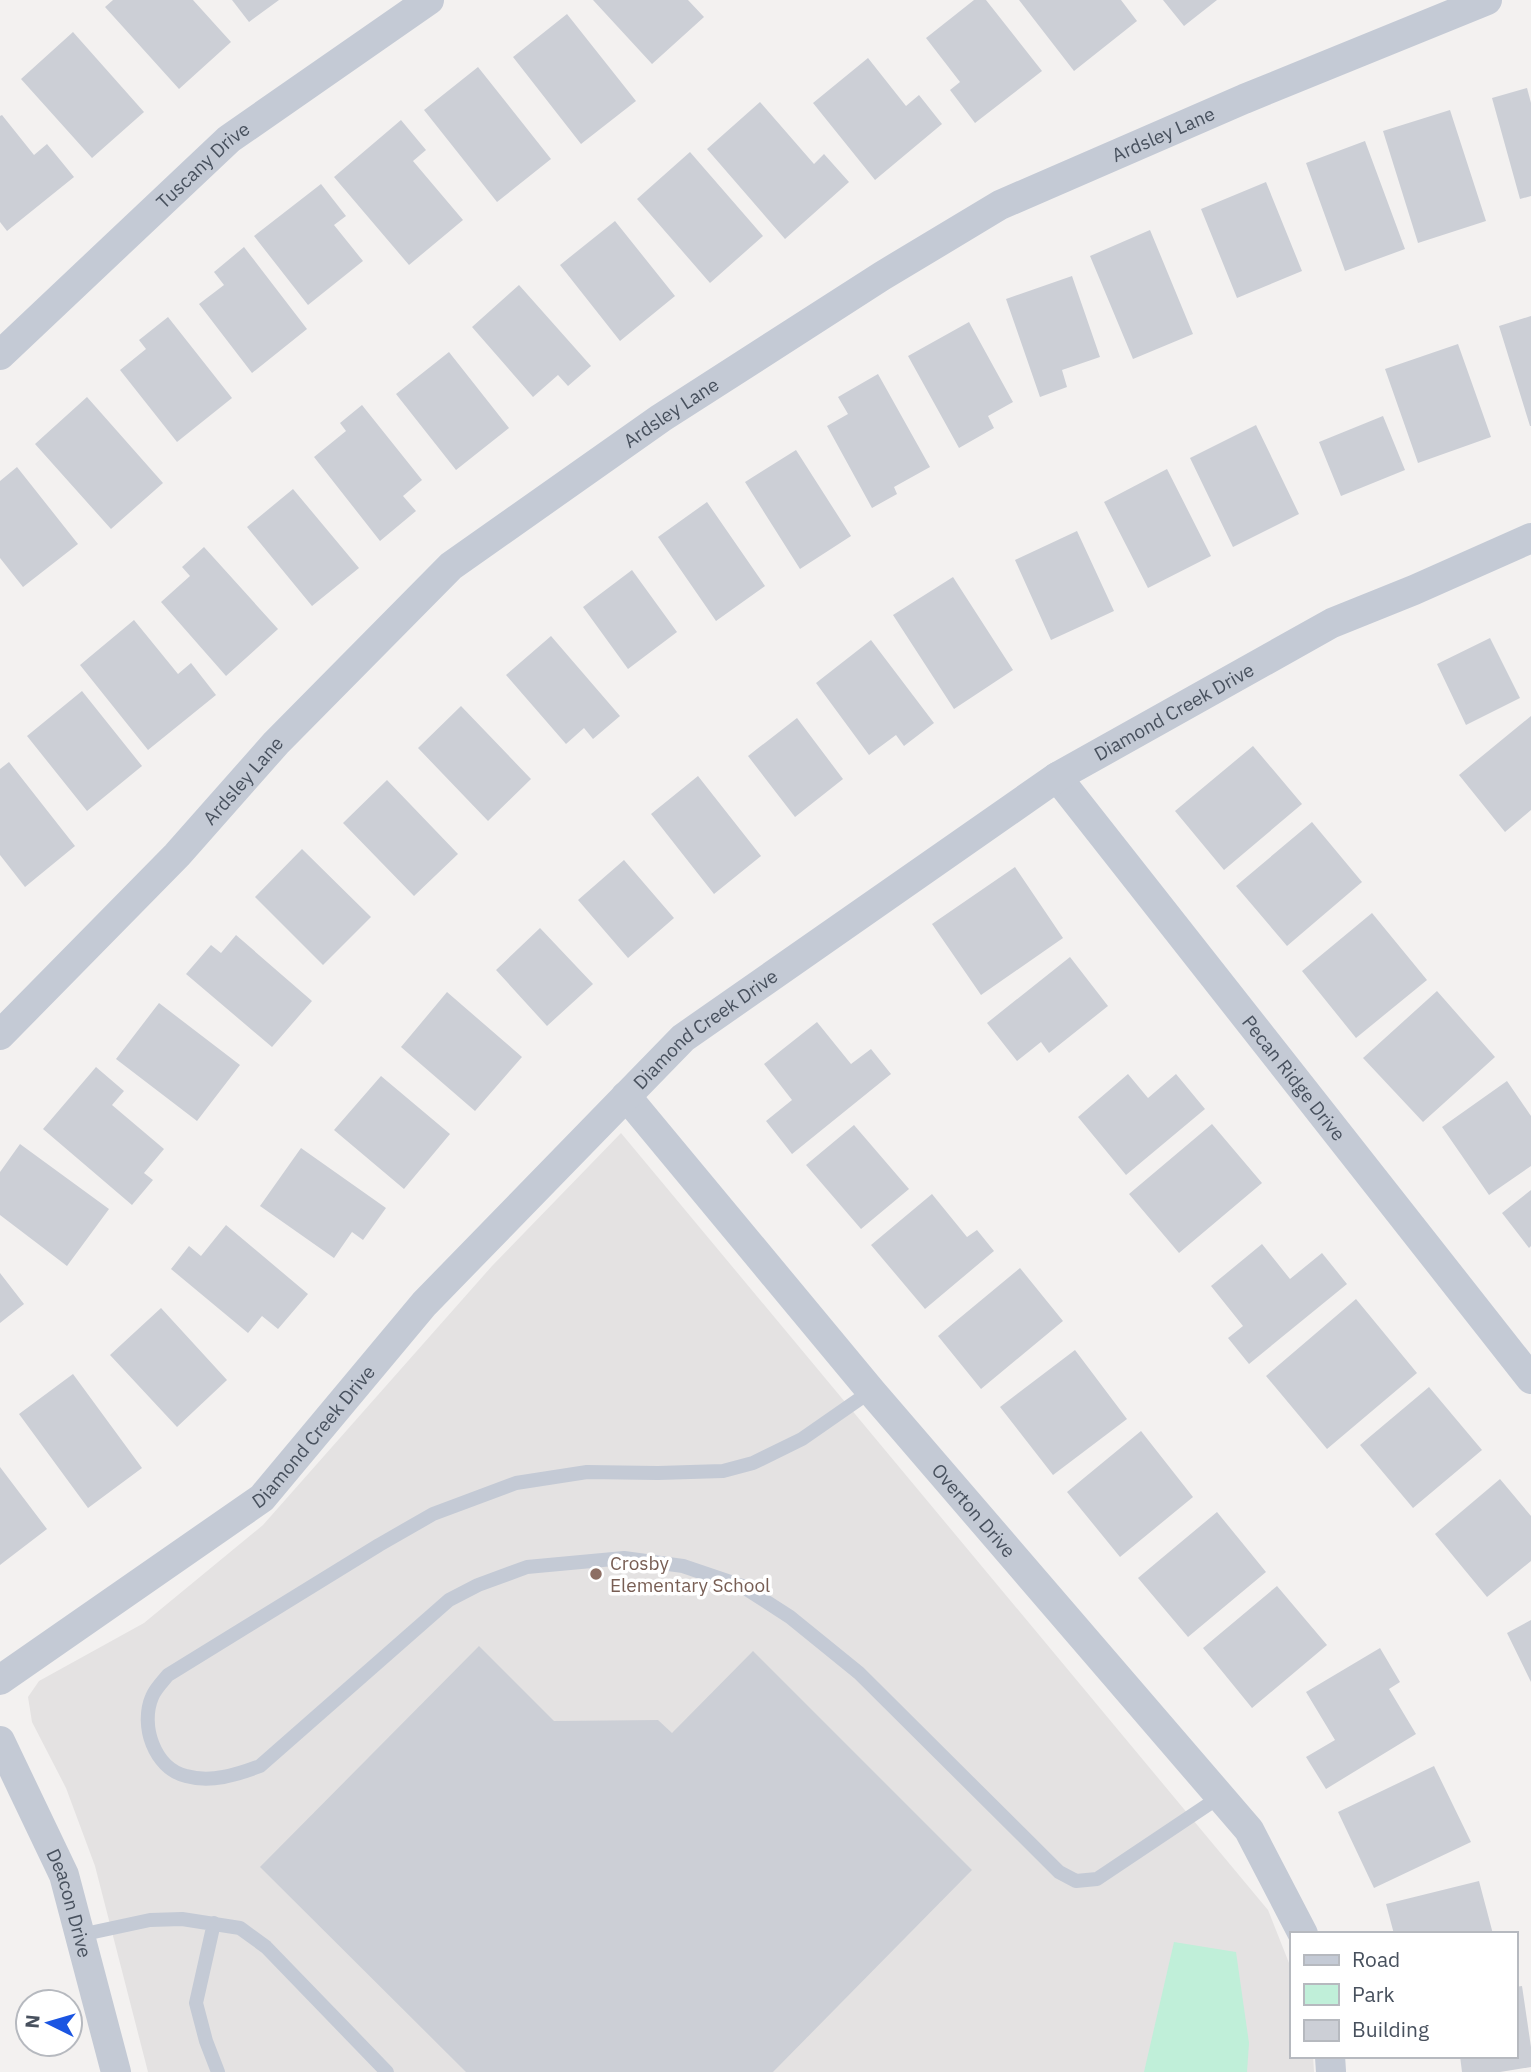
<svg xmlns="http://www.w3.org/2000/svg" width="1531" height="2072" viewBox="0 0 1531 2072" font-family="'IBM Plex Sans',sans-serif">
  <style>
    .education { fill: #e4e2e2 }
    .green { fill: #c0efd9 }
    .building { fill: #cccfd6 }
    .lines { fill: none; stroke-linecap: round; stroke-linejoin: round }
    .lane { stroke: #c4cad5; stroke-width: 14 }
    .street { stroke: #c4cad5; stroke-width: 30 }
    .education-dot { fill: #8d6e63; stroke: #fff; stroke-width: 2.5 }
    .labels { text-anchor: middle; stroke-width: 7; stroke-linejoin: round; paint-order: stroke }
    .street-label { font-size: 19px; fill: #48515e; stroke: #fff }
    .education-label { font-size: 19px; fill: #785e54; stroke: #fff; text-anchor: start }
  </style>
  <rect width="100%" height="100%" fill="#f3f1f0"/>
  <path class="education" d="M621,1133L1268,1910L1291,1968V2056H1313L1314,2072H148L95,1866L66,1788L32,1722L28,1697L39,1681L144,1623L263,1525L492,1266Z"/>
  <path class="green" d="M1174,1942L1236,1952L1249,2043L1247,2072H1144Z"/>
  <path class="building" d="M113,0H193L231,42L179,89L105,7Z
    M232,0H279L249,22Z
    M593,0H688L704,17L652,64Z
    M974,0H986L1042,71L975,123L950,90L960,82L926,38Z
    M1019,0H1121L1137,21L1074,71Z
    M1163,0H1217L1184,26Z
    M567,14L636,101L581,144L513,57Z
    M73,32L144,112L92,158L21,79Z
    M868,58L906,106L919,95L942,124L875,180L813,103Z
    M478,67L551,159L497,202L424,110Z
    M1527,88L1531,103V196L1520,199L1492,98Z
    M760,102L814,164L824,154L849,182L785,239L707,149Z
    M1450,110L1486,221L1418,243L1383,131Z
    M2,115L34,155L47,144L74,177L7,231L0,222V116Z
    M401,120L426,150L413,161L463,220L409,265L334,177Z
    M1365,141L1405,249L1345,271L1306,163Z
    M690,152L763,236L710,283L637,199Z
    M1266,182L1302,271L1237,298L1201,209Z
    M321,184L346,216L334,225L363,261L308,305L254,236Z
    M615,221L675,296L620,341L560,265Z
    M1150,230L1193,334L1133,359L1090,256Z
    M244,247L307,329L252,373L199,304L224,285L214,272Z
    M1072,276L1100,357L1062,370L1067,387L1040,397L1006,299Z
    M519,285L591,366L568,386L558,375L533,397L472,327Z
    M1531,316V426H1530L1499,326Z
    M168,317L232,398L177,442L120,370L146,349L139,340Z
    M969,322L1013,402L988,416L994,428L959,448L908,356Z
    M1458,344L1491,437L1418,463L1385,369Z
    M449,352L509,428L456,470L396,394Z
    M878,374L930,467L894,487L897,494L872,508L827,426L848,414L838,397Z
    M87,397L163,483L111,529L35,444Z
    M362,405L422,480L403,496L416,511L380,541L314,457L346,431L340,423Z
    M1383,416L1405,470L1341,496L1319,442Z
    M1256,425L1299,514L1233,547L1190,458Z
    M796,450L851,536L800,569L745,482Z
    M17,467L78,544L23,587L0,558V481Z
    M1167,469L1211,556L1148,588L1104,502Z
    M293,489L359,568L312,606L247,527Z
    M707,502L765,586L716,621L658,537Z
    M1077,531L1114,611L1051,640L1015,560Z
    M204,547L278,629L226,676L161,602L190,576L182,567Z
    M632,570L677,632L628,669L583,607Z
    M953,577L1013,670L954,709L893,615Z
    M134,620L178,674L191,663L216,695L148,750L80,665Z
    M551,636L620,716L593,739L584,728L566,744L506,675Z
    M1490,638L1520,698L1466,725L1437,664Z
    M871,640L934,723L904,746L896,735L869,755L816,683Z
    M82,691L142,766L87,811L27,736Z
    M461,706L531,779L488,821L418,748Z
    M1531,716V810L1505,832L1459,775Z
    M797,718L843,779L795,817L748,756Z
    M1253,746L1302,804L1224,870L1175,811Z
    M9,762L75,846L25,887L0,855V769Z
    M698,776L761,856L714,894L651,814Z
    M387,780L458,854L414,896L343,823Z
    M1312,822L1362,882L1287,946L1236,886Z
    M302,849L371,917L323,965L255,897Z
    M624,860L674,918L628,958L578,900Z
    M1015,867L1063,938L981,995L932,924Z
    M1372,913L1427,980L1356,1038L1302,971Z
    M540,928L593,984L547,1026L496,970Z
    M236,935L312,1001L272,1047L186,974L211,945L221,953Z
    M1070,957L1108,1006L1049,1053L1041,1042L1017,1061L987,1023Z
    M1437,991L1495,1057L1423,1122L1363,1058Z
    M447,992L522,1057L475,1111L401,1047Z
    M159,1003L240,1065L197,1121L116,1059Z
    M817,1022L851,1064L871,1049L891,1074L792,1154L766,1121L792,1100L764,1064Z
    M96,1067L124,1091L112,1105L164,1149L144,1173L153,1180L132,1205L43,1129Z
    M1128,1074L1148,1098L1176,1074L1205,1109L1126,1175L1078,1117Z
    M381,1076L450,1134L404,1189L334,1130Z
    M1507,1081L1531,1116V1166L1489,1195L1442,1127Z
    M1212,1124L1262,1183L1179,1253L1129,1194Z
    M854,1125L909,1189L861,1229L806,1165Z
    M20,1144L109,1209L67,1266L0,1215V1172Z
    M301,1148L386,1208L363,1240L352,1232L334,1258L260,1206Z
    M1531,1190V1246L1529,1248L1502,1213Z
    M932,1194L967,1237L977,1230L994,1251L925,1309L871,1245Z
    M226,1225L308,1294L278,1329L262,1316L248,1333L171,1269L189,1246L201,1256Z
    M1262,1244L1290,1279L1322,1253L1347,1284L1249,1364L1228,1338L1243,1326L1211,1286Z
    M1020,1268L1063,1321L981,1389L938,1336Z
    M0,1273L24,1304L0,1323Z
    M1356,1299L1417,1373L1327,1449L1266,1376Z
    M161,1308L227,1380L177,1427L110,1355Z
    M1075,1350L1127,1419L1053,1475L1000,1407Z
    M73,1374L142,1468L88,1508L19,1414Z
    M1429,1387L1482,1450L1413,1508L1360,1445Z
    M1141,1431L1193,1497L1120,1557L1067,1492Z
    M0,1467L47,1529L0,1565Z
    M1500,1479L1531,1516V1561L1487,1597L1435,1534Z
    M1217,1512L1266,1572L1188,1637L1138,1578Z
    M1277,1586L1327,1645L1252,1708L1203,1648Z
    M1531,1620V1682L1507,1633Z
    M479,1646L554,1721L658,1720L672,1733L753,1651L972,1870L773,2072H466L260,1867Z
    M1380,1648L1400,1682L1389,1689L1416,1734L1326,1789L1306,1757L1335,1740L1306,1692Z
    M1434,1766L1471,1842L1374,1888L1338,1812Z
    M1479,1881L1493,1934H1394L1386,1904Z
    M1522,1986L1531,2047V2067L1500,2072H1462L1460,2056H1515V1987Z"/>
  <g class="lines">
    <path class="lane" d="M871,1391L802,1439L753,1463L723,1471L658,1473L587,1472L516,1483L433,1514L379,1545L168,1675C163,1681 155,1689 152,1697C140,1725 154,1768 186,1776C211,1783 236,1775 260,1766L449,1600L478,1585L527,1567L624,1558L683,1566L742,1586L790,1617L859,1673L1059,1872L1076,1881L1097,1879L1221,1796
      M214,1923L196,2003L206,2041L218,2072
      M80,1935L150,1920L182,1919L240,1928L266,1947L387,2072"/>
    <g class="street">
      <path id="s1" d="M0,355L229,139L429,0"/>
      <path id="s2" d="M1057,777L1531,1379"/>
      <path id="s3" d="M0,1035L177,855L276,743L451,566L661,418L882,276L1000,205L1244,99L1487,0"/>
      <path id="s4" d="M626,1096L871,1391L1249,1830L1303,1934"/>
      <path id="s5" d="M0,1680L262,1498L424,1304L683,1038L1057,777L1332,623L1414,590L1531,538"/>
      <path id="s6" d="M0,1741L64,1875L116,2072"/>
      <path d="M1330,2056L1331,2072"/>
    </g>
  </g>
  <circle class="education-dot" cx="596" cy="1574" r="7"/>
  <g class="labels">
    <g class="street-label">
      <text dy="7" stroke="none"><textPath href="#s3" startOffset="1486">Ardsley Lane</textPath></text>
      <text dy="7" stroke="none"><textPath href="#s1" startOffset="278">Tuscany Drive</textPath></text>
      <text dy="7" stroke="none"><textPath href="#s3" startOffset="919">Ardsley Lane</textPath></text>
      <text dy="7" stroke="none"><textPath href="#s5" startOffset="1533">Diamond Creek Drive</textPath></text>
      <text dy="7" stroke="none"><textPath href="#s3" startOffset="352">Ardsley Lane</textPath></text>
      <text dy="7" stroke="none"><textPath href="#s5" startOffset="966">Diamond Creek Drive</textPath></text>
      <text dy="7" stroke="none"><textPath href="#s2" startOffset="383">Pecan Ridge Drive</textPath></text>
      <text dy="7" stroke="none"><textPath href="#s5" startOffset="399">Diamond Creek Drive</textPath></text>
      <text dy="7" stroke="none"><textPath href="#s4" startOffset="541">Overton Drive</textPath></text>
      <text dy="7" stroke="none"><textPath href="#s6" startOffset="177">Deacon Drive</textPath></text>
    </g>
    <g class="education-label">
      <text x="610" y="1570">Crosby<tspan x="610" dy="22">Elementary School</tspan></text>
    </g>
  </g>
  <rect x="1290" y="1932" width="228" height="126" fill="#ffffff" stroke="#b6b9bf" stroke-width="2"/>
  <rect x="1304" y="1955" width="35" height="10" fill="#c4cad5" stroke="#b6b9bf" stroke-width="2"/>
  <text x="1352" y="1967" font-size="21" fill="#48515e">Road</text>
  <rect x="1304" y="1984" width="35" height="21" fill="#c0efd9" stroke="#b6b9bf" stroke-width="2"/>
  <text x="1352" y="2002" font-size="21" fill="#48515e">Park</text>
  <rect x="1304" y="2020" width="35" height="21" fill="#cccfd6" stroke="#b6b9bf" stroke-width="2"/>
  <text x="1352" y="2037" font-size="21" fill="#48515e">Building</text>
  <g transform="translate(49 2023) rotate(275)"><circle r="33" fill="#ffffff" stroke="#b6b9bf" stroke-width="2"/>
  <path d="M0-5L12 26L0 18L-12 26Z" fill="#1b55e2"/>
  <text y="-10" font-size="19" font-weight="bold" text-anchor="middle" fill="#48515e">N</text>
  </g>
</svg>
